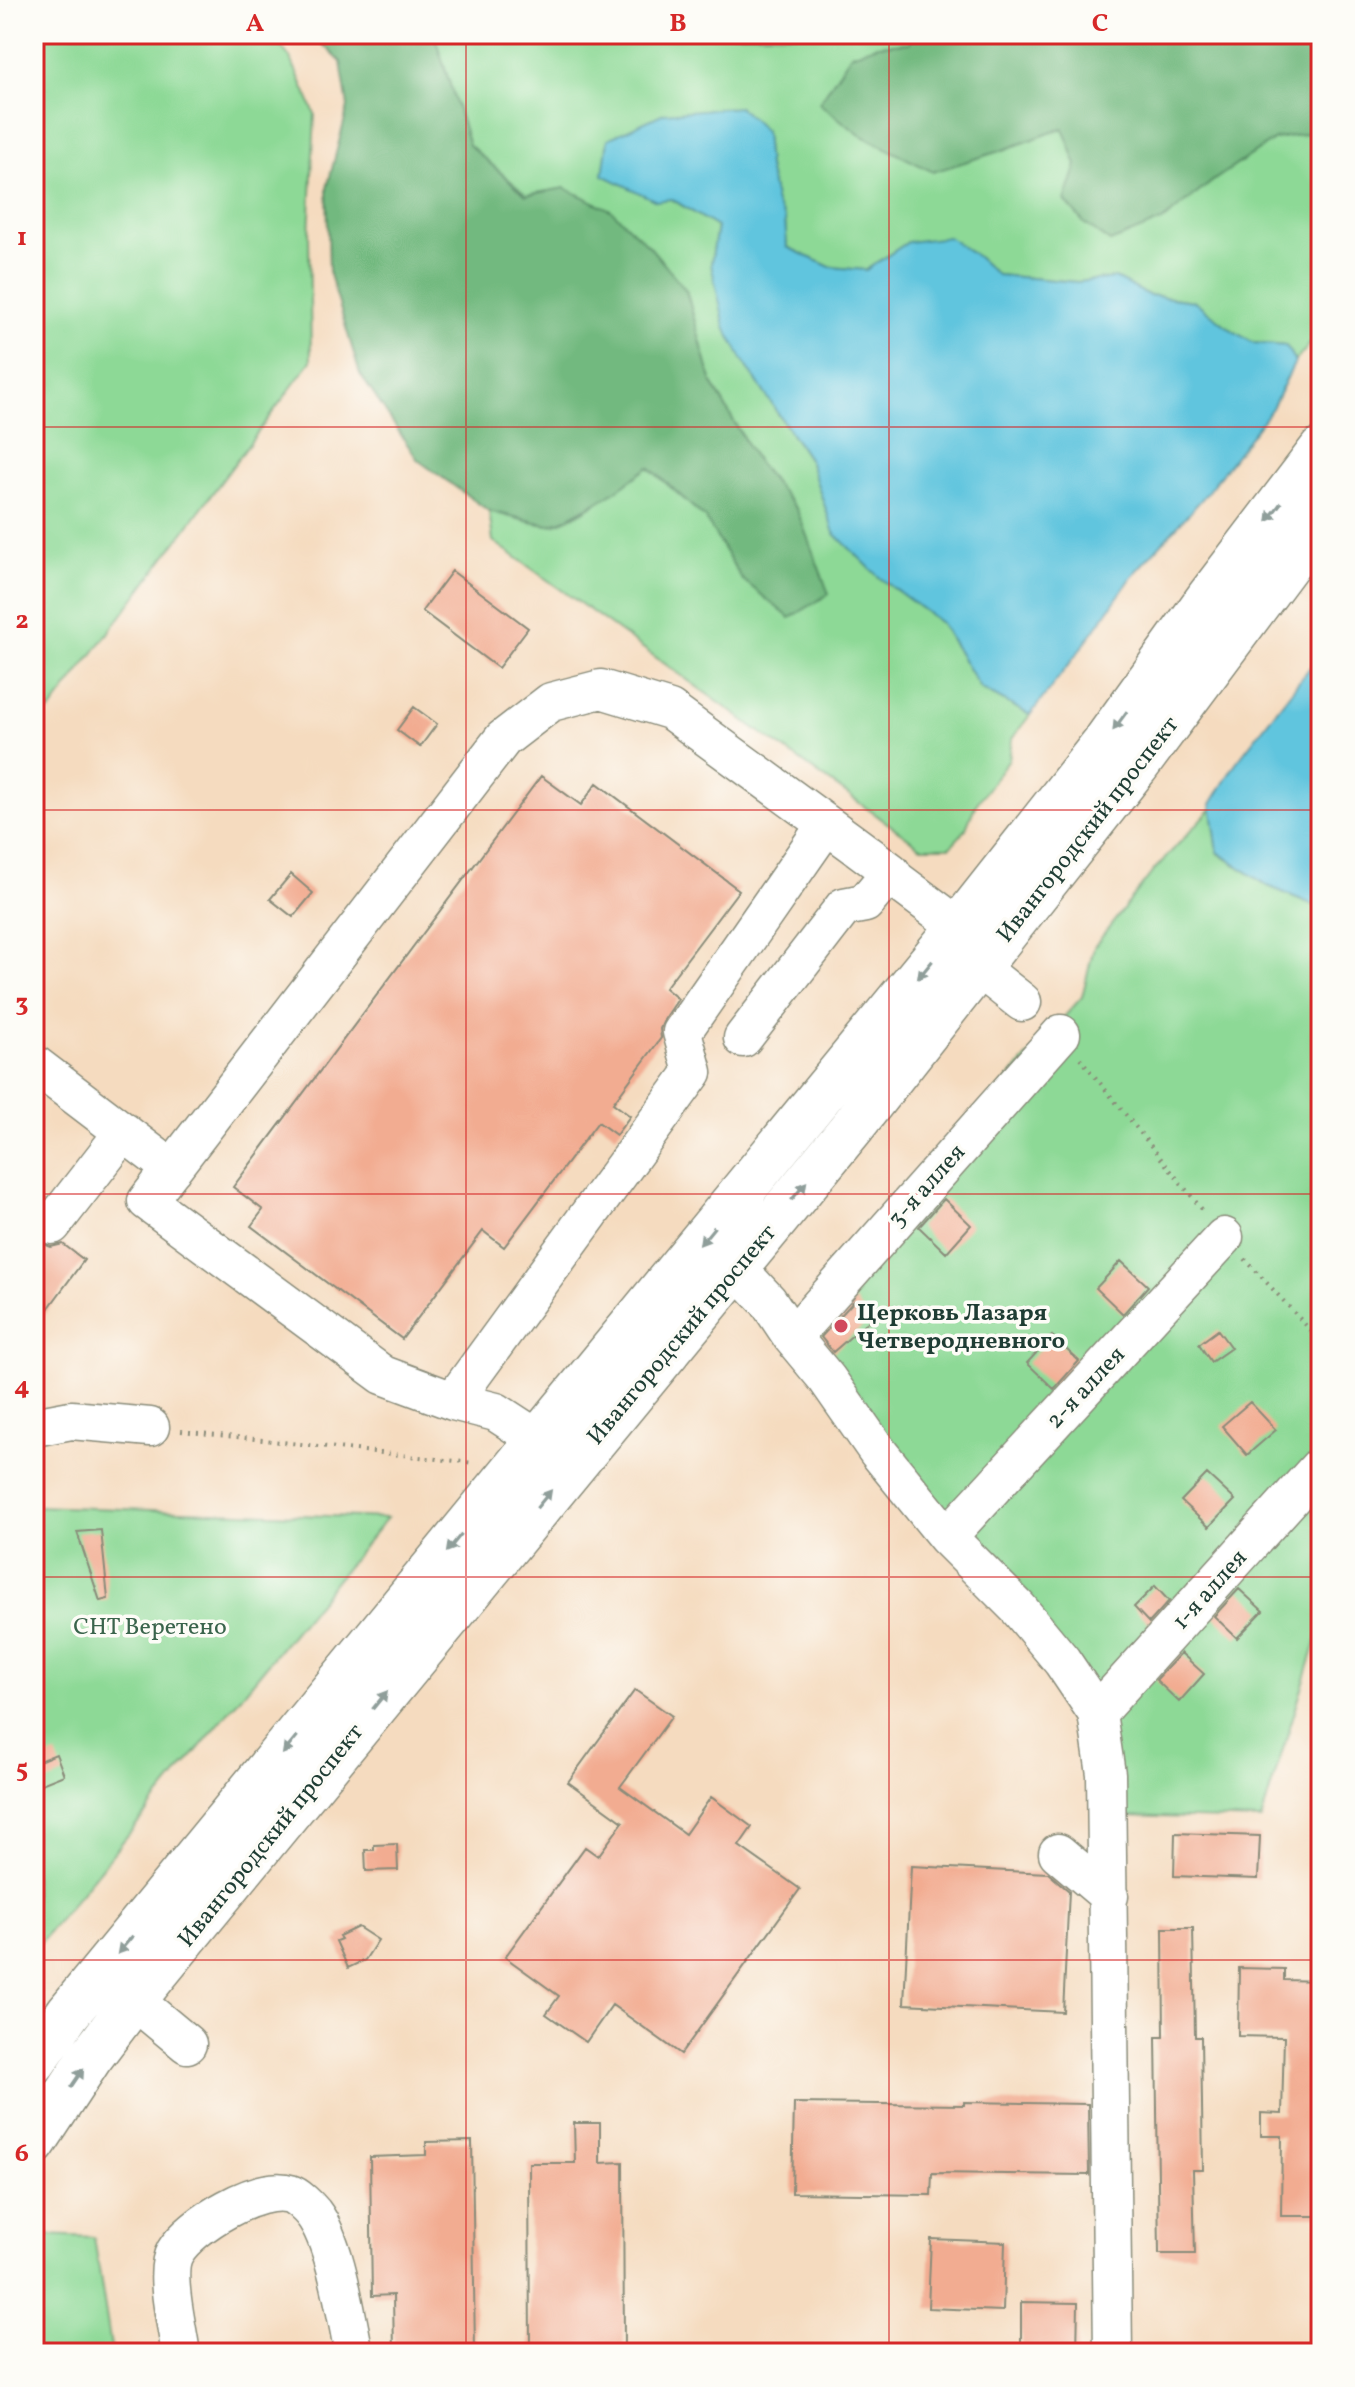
<svg xmlns="http://www.w3.org/2000/svg" width="1355" height="2387" viewBox="0 0 1355 2387" font-family="Vollkorn,serif">
  <style>
    .green { fill: #8dd996; stroke: #568b65; stroke-width: 2 }
    .forest { fill: #72b97f; stroke: #487b5a; stroke-width: 2 }
    .water { fill: #60c5de; stroke: #408189; stroke-width: 2 }
    .building { fill: #f2ac91 }
    .lines { fill: none; stroke-linecap: round; stroke-linejoin: round }
    .minor-casing { stroke: #8a8c7a; stroke-width: 41 }
    .highway-casing { stroke: #8a8c7a; stroke-width: 47 }
    .path { stroke: #8a8c7a; stroke-width: 4; stroke-dasharray: 2 6; stroke-linecap: butt }
    .minor { stroke: #fff; stroke-width: 38 }
    .highway { stroke: #fff; stroke-width: 44 }
    .oneway { fill: #8f9e9a }
    .grid { fill: none; stroke: #d62828; stroke-width: 2; stroke-opacity: 0.55 }
    .poi-dot { fill: #d1495b; stroke: #fdfcf7; stroke-width: 3 }
    .labels { text-anchor: middle; stroke-width: 7; stroke-linejoin: round; paint-order: stroke }
    .street-label { font-size: 24px; fill: #1f3d34; stroke: #fdfcf7 }
    .poi-label { font-size: 24px; font-weight: bold; fill: #1f3d34; stroke: #fdfcf7; text-anchor: start }
    .park-label { font-size: 24px; fill: #3a644c; stroke: #fdfcf7 }
    .neatline { fill: none; stroke: #d62828; stroke-width: 3 }
    .grid-label { font-size: 26px; text-anchor: middle; font-weight: bold; fill: #d62828 }
  </style>
  <rect width="100%" height="100%" fill="#fdfcf7"/>
  <filter id="ink" filterUnits="userSpaceOnUse"><feTurbulence type="fractalNoise" baseFrequency=".0125" numOctaves="2"/><feDisplacementMap in="SourceGraphic" scale="16" xChannelSelector="R" yChannelSelector="G"/><feConvolveMatrix kernelMatrix="1 2 1 2 8 2 1 2 1" color-interpolation-filters="sRGB"/></filter>
  <filter id="wash" filterUnits="userSpaceOnUse"><feTurbulence type="fractalNoise" baseFrequency=".006" numOctaves="4" result="noise"/><feDisplacementMap in="SourceGraphic" scale="32" xChannelSelector="R" yChannelSelector="G"/><feGaussianBlur stdDeviation="1.8" result="paint"/><feColorMatrix in="noise" values="0 0 0 0 0 0 0 0 0 0 0 0 0 0 0 0 0 1.4 0 .05"/><feComposite in="paint" operator="in"/></filter>
  <g filter="url(#wash)">
    <rect width="100%" height="100%" fill="#f5dbbf"/>
    <path class="green" d="M34,34H271L291,59L315,114L309,235L311,361L50,711L34,685Z
      M434,34H917L909,43L878,45L1003,150L1063,128L1077,165L1162,221L1214,180L1275,139L1321,131V331L1295,362L1286,346L1254,343L1233,331L1194,301L1148,295L1115,278L1077,282L997,275L976,256L908,242L866,270L830,267L787,247L785,219L776,204L768,167L765,131L671,199L717,227L711,264L774,408L809,460L835,533L880,578L941,623L980,688L1030,715L1012,739L1009,759L975,806L965,831L950,847H921L493,541L489,511C503,515 539,526 551,525C576,521 627,482 648,467L705,518L742,579L797,510L757,462L712,383L686,290L565,188L527,195L469,145Z
      M1212,808L1218,853L1268,886L1321,908V1627L1261,1820L1123,1816L1105,1713L789,1322L1082,997L1094,947L1155,869Z
      M34,1506L387,1518L34,1950Z
      M43,2235L94,2237L112,2353H34V2243Z"/>
    <path class="forest" d="M312,34H434L469,145L526,195L565,188L611,210L650,247L686,290L712,383L757,462L797,510L829,594L790,618L742,579L705,518L649,467L608,496L564,520L549,525L489,511L418,460L360,374L329,271L327,188L348,107L341,62Z
      M917,34H1321V131L1275,139L1214,180L1162,221L1110,242L1085,224L1065,201L1077,165L1063,128L1003,150L933,172L860,135L819,103L851,54L878,45L909,43Z"/>
    <path class="water" d="M739,107L765,131L768,167L776,204L785,219L787,247L830,267L866,270L908,242L948,237L976,256L997,275L1077,282L1115,278L1148,295L1194,301L1233,331L1254,343L1286,346L1295,362L1272,408L1201,500L1137,570L1083,646L1030,715L980,688L941,623L880,578L834,533L809,460L742,359L725,327L711,264L717,227L672,199L656,201L603,175L608,139L664,113Z
      M1321,653V908L1268,886L1218,852L1211,804L1235,764Z"/>
    <g id="blocks">
      <path class="building" d="M452,571L528,628L498,668L422,611Z
        M414,707L437,724L420,747L397,730Z
        M541,776L581,805L597,783L739,890L665,988L678,999L664,1020L660,1029L661,1038L613,1103L630,1116L616,1135L598,1122L504,1247L483,1231L402,1339L251,1226L263,1210L233,1187Z
        M291,874L313,893L293,917L270,899Z
        M944,1199L971,1225L946,1253L919,1227Z
        M34,1240L51,1247L63,1244L84,1260L34,1328Z
        M1121,1261L1148,1286L1123,1314L1096,1288Z
        M854,1301L870,1320L833,1352L821,1337Z
        M1218,1330L1231,1348L1211,1362L1199,1344Z
        M1052,1336L1079,1361L1054,1389L1027,1363Z
        M1250,1402L1276,1430L1247,1455L1222,1426Z
        M1207,1474L1235,1500L1209,1527L1181,1501Z
        M101,1530L108,1599L100,1601L77,1532Z
        M1155,1586L1169,1601L1149,1623L1134,1607Z
        M1239,1589L1263,1611L1237,1638L1214,1616Z
        M1181,1653L1204,1674L1179,1702L1156,1680Z
        M635,1690L672,1716L620,1787L685,1834L711,1797L752,1827L739,1846L800,1889L681,2054L612,2005L586,2042L546,2014L559,1996L505,1957L585,1847L598,1856L623,1822L568,1782Z
        M56,1754L64,1775L34,1787V1763Z
        M1175,1833L1260,1836L1258,1879L1174,1876Z
        M397,1844L398,1870L366,1871L365,1850H374V1845Z
        M911,1866L1048,1873L1069,1891L1063,2012L904,2004Z
        M358,1927L378,1940L365,1960L348,1968L336,1941L341,1939L339,1936Z
        M1163,1928H1193L1195,2037H1201L1203,2170H1193L1195,2254H1159L1156,2037H1164Z
        M1239,1968L1284,1969V1980L1321,1981V2216H1281L1282,2136H1261V2113L1282,2114L1284,2037L1238,2036Z
        M964,2102L1088,2104L1089,2175L932,2173L931,2195L792,2193L794,2103L964,2105Z
        M574,2123H600V2163L623,2162L624,2353H530L529,2163H575Z
        M472,2141L475,2353H394L393,2295L372,2296L370,2157L426,2155V2142Z
        M931,2239L1005,2242L1003,2311L928,2308Z
        M1021,2302L1078,2303L1077,2353H1021Z"/>
    </g>
  </g>
  <g filter="url(#ink)">
    <use href="#blocks" fill-opacity="0" stroke="#8a8c7a" stroke-width="2"/>
    <g class="lines">
      <g class="minor-casing">
        <path id="minor" d="M979,968L1022,1002
          M743,1038L844,907L865,903L891,872
          M34,1064L172,1169
          M34,1215L52,1225L124,1132
          M736,1267L768,1301L792,1337L827,1379L878,1452L947,1537L1018,1608L1062,1661L1097,1713L1106,1774L1113,2353
          M792,1337L1061,1034
          M453,1401L693,1072L682,1032L826,825
          M34,1427L71,1420L150,1427
          M539,1440L496,1412L453,1401L383,1375L147,1201L503,739L551,702L601,689L670,710L852,843L891,872L896,880L959,927
          M947,1537L1224,1237
          M1097,1713L1321,1465
          M1058,1853L1109,1896
          M134,2000L187,2044
          M180,2348C177,2325 163,2272 175,2252C191,2225 259,2184 290,2194C297,2196 308,2207 313,2213C336,2243 346,2316 354,2353"/>
      </g>
      <g class="highway-casing">
        <path id="highway" d="M34,2062L68,2013L959,927L1104,743L1209,597L1321,450
          M34,2143L90,2058L134,2000L853,1126L1136,767L1321,519"/>
      </g>
      <path class="path" d="M1080,1058L1205,1213
        M1245,1259L1313,1333L1321,1337
        M181,1431L474,1463"/>
      <use href="#minor" class="minor"/>
      <use href="#highway" class="highway"/>
    </g>
    <defs><path id="oneway-solid" d="M-6-.8H1V-3.2L6.5 0L1 3.2V.8H-6Z" transform="scale(2)"/></defs>
    <g class="oneway">
      <use href="#oneway-solid" transform="translate(1274 512) rotate(127)"/>
      <use href="#oneway-solid" transform="translate(1120 721) rotate(126)"/>
      <use href="#oneway-solid" transform="translate(925 970) rotate(129)"/>
      <use href="#oneway-solid" transform="translate(799 1191) rotate(-50)"/>
      <use href="#oneway-solid" transform="translate(707 1236) rotate(129)"/>
      <use href="#oneway-solid" transform="translate(544 1499) rotate(-51)"/>
      <use href="#oneway-solid" transform="translate(454 1543) rotate(129)"/>
      <use href="#oneway-solid" transform="translate(380 1700) rotate(-51)"/>
      <use href="#oneway-solid" transform="translate(290 1745) rotate(129)"/>
      <use href="#oneway-solid" transform="translate(125 1945) rotate(130)"/>
      <use href="#oneway-solid" transform="translate(77 2078) rotate(-56)"/>
    </g>
  </g>
  <path class="grid" d="M466,34V2353M889,34V2353M34,427H1321M34,810H1321M34,1194H1321M34,1577H1321M34,1960H1321"/>
  <circle class="poi-dot" cx="841" cy="1326" r="8"/>
  <g class="labels">
    <g class="street-label">
      <text transform="translate(1087 829) rotate(-52)" y="8">Ивангородский проспект</text>
      <text transform="translate(926 1185) rotate(-48)" y="8">3-я аллея</text>
      <text transform="translate(681 1334) rotate(-50)" y="8">Ивангородский проспект</text>
      <text transform="translate(1085 1387) rotate(-47)" y="8">2-я аллея</text>
      <text transform="translate(1209 1589) rotate(-48)" y="8">1-я аллея</text>
      <text transform="translate(270 1835) rotate(-51)" y="8">Ивангородский проспект</text>
    </g>
    <g class="poi-label">
      <text x="857" y="1320">Церковь Лазаря<tspan x="857" dy="28">Четверодневного</tspan></text>
    </g>
    <g class="park-label">
      <text x="150" y="1634">СНТ Веретено</text>
    </g>
  </g>
  <rect width="1355" height="2387" fill="none" stroke="#fdfcf7" stroke-width="88"/>
  <rect x="44" y="44" width="1267" height="2299" class="neatline"/>
  <g class="grid-label">
    <text x="255" y="31">A</text>
    <text x="678" y="31">B</text>
    <text x="1100" y="31">C</text>
    <text x="22" y="245">1</text>
    <text x="22" y="628">2</text>
    <text x="22" y="1011">3</text>
    <text x="22" y="1394">4</text>
    <text x="22" y="1777">5</text>
    <text x="22" y="2161">6</text>
  </g>
</svg>
